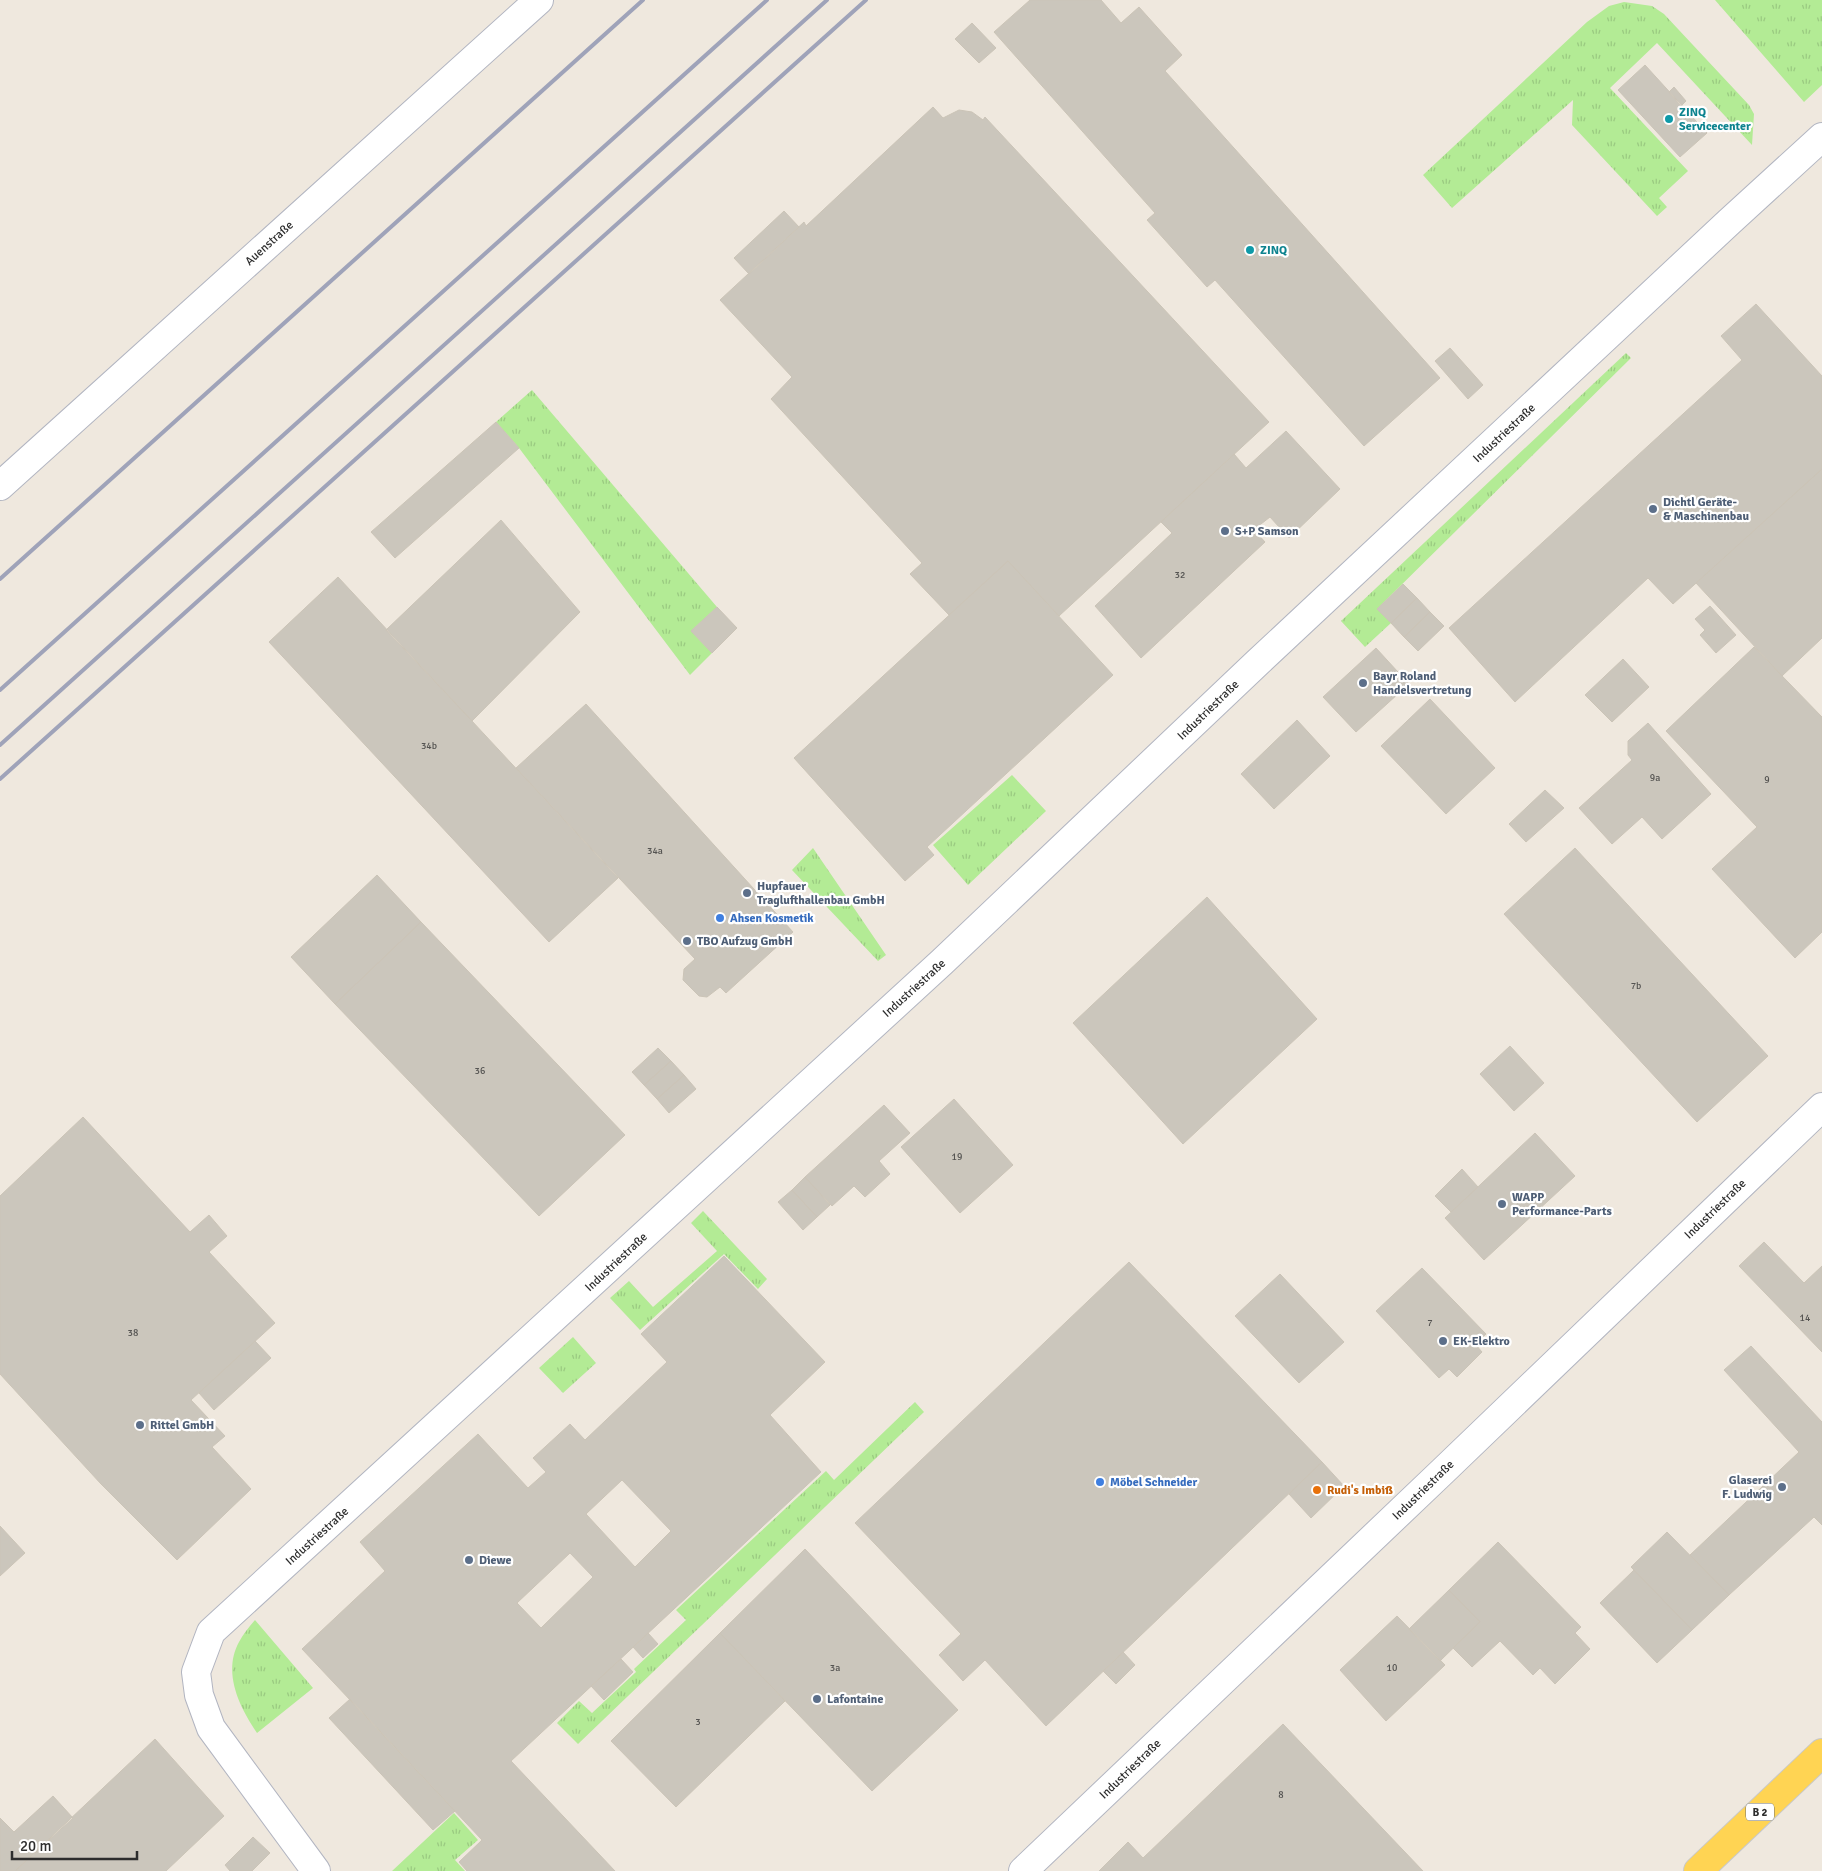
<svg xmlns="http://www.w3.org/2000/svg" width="1822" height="1871" viewBox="0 0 1822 1871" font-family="Signika,sans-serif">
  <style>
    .grass { fill: url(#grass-tufts) }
    .building { fill: #cbc6bc; stroke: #cbc4b7; fill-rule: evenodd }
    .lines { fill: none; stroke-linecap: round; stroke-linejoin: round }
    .street-casing { stroke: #b2b5c1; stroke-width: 30 }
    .primary-casing { stroke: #c8c8c8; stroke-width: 30 }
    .street { stroke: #fff; stroke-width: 28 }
    .primary { stroke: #ffd453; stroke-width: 28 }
    .rail { stroke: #9fa3b9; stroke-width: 4 }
    .culture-dot { fill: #0f9aa8; stroke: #fff; stroke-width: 2 }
    .service-dot { fill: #5c6f8a; stroke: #fff; stroke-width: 2 }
    .shop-dot { fill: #3f7fe0; stroke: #fff; stroke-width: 2 }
    .food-dot { fill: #e8710a; stroke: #fff; stroke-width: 2 }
    .labels { text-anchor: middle; stroke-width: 4.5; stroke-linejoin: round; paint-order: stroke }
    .number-label { font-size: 10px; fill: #545351 }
    .shield { fill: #fff; stroke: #6c6c6c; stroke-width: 1 }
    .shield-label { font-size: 11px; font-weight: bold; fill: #2d2d2d }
    .culture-label { font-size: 12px; font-weight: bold; fill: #0d838f; stroke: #fff; text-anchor: start }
    .street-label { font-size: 12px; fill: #2d2d2d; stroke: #fff }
    .service-label { font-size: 12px; font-weight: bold; fill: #4e5e75; stroke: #fff; text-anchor: start }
    .shop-label { font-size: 12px; font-weight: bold; fill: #366cbe; stroke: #fff; text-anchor: start }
    .food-label { font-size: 12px; font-weight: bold; fill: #c56008; stroke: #fff; text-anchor: start }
  </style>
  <defs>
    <pattern id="grass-tufts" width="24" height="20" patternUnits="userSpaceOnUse" patternTransform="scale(1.25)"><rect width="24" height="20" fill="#b3eb95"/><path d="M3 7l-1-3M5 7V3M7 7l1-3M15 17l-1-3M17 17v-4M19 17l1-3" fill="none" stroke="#9aca81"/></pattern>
  </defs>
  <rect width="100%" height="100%" fill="#efe8de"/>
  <path class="grass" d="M1715,0H1822V85L1804,102Z
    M1624,2L1652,6L1664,14L1749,105L1754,114L1752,145L1657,43L1610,88L1688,171L1659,198L1667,207L1657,216L1572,125L1573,100L1452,208L1423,175L1587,22L1609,6Z
    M1626,353L1631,358L1377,609L1391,623L1365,647L1341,621Z
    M532,390L717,607L691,631L712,653L690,675L519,448L496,422Z
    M1012,775L1046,811L968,885L933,845Z
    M813,848L886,955L878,961L792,870Z
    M703,1211L767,1279L758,1289L724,1254L640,1330L610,1298L629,1281L653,1307L717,1251L691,1223Z
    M573,1337L596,1363L563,1393L539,1368Z
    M915,1402L924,1412L578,1744L557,1723L579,1701L592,1713L636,1672L634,1669L686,1620L676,1610L826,1471L834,1480Z
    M255,1620L313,1688L257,1733C240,1708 222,1673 239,1642C243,1634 249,1627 255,1620Z
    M454,1813L478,1840L455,1860L465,1871H392Z"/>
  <path class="building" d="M1030,0H1101L1121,23L1139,7L1182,55L1165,71L1440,378L1364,446L1215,280L1207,287L1147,220L1155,213L994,32Z
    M972,23L996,48L979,63L955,39Z
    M1645,65L1707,133L1680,157L1618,90Z
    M1674,87L1686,101L1681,106L1669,92Z
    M933,107L943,118L959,110L972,112L983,120L985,117L1269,422L1059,616L1008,561L949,615L910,574L922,563L771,399L792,377L720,300L804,222L806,226Z
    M784,211L799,227L749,274L734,258Z
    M1756,304L1822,376V469L1673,604L1648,578L1515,702L1449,628L1742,360L1721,336Z
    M1450,348L1483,385L1468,399L1435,361Z
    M496,422L519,448L395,558L371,532Z
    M1286,431L1340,489L1289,538L1270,517L1261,524L1255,531L1265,542L1141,658L1095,606L1172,533L1161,522L1234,454L1246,468Z
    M1822,469V638L1782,676L1696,583Z
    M501,520L580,612L472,721L386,630Z
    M1008,561L1113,675L927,847L934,855L905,881L794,758Z
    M338,577L618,878L549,942L269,642Z
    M1403,584L1417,598L1391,623L1377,609Z
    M1417,598L1430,612L1404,637L1391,623Z
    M1710,606L1736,635L1716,653L1700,635L1705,630L1695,619Z
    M717,607L737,628L712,653L691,631Z
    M1430,612L1444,626L1418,651L1404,637Z
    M1754,647L1822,717V932L1795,958L1712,869L1757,827L1666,731Z
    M1376,648L1409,684L1356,732L1323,697Z
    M1623,659L1649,687L1612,722L1585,695Z
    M1430,699L1495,768L1446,814L1381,746Z
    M586,704L793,932L726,993L720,987L707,997L699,996L683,980L684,969L695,959L516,768Z
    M1297,720L1330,756L1274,809L1241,774Z
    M1648,723L1711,794L1662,839L1642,817L1612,844L1579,808L1632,760L1628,755V741Z
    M1545,790L1564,808L1526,842L1509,824Z
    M1575,848L1768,1056L1697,1122L1504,914Z
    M377,875L421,922L335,1004L291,957Z
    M1207,897L1317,1019L1183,1144L1073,1023Z
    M421,922L625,1135L539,1216L335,1004Z
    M1510,1046L1544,1083L1514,1111L1480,1074Z
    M658,1048L671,1061L644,1085L632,1072Z
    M671,1061L684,1075L657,1099L644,1085Z
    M684,1075L696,1089L669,1113L657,1099Z
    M954,1099L1013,1165L960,1213L901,1147Z
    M884,1105L910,1133L879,1161L890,1174L865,1197L854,1186L832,1206L805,1177Z
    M83,1117L190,1232L209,1215L227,1236L209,1252L275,1323L191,1400L225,1436L212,1447L251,1489L177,1560L101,1484L0,1374V1196Z
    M1535,1133L1575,1176L1484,1260L1445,1218Z
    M1462,1169L1478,1187L1451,1212L1435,1196Z
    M805,1177L830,1205L817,1217L792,1190Z
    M792,1190L817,1217L803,1230L778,1202Z
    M1764,1242L1804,1283L1822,1266V1352L1739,1266Z
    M724,1256L825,1362L770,1415L821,1472L511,1761L615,1871H467L459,1862L482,1840L302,1649L385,1571L360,1542L478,1434L528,1488L546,1472L533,1458L570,1424L585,1440L667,1362L641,1334ZM622,1480L671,1531L635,1567L586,1514ZM570,1553L593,1577L541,1628L517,1603Z
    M1129,1262L1322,1462L1046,1726L985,1660L963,1681L939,1655L961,1634L855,1523Z
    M1422,1268L1486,1334L1475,1344L1482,1352L1457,1377L1449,1369L1439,1378L1376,1311Z
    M1280,1274L1344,1342L1299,1383L1235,1316Z
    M255,1341L271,1358L214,1410L199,1393Z
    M1751,1346L1822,1422V1525L1814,1517L1729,1595L1690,1555L1799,1452L1724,1370Z
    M1322,1462L1344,1486L1311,1518L1289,1494Z
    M0,1526L25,1553L0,1576Z
    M1667,1532L1729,1595L1692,1630L1631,1567Z
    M1498,1542L1581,1627L1575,1633L1590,1649L1555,1684L1540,1668L1533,1675L1500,1641L1472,1667L1453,1648L1480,1622L1449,1590Z
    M805,1549L958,1710L872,1791L720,1633Z
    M1634,1570L1692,1630L1657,1663L1600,1603Z
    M1449,1590L1480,1622L1440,1661L1409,1629Z
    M1397,1616L1445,1665L1386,1721L1340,1670Z
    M648,1633L658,1644L643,1658L633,1647Z
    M720,1633L785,1701L676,1807L611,1741Z
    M1123,1652L1135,1665L1116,1684L1103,1671Z
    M621,1659L633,1672L604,1700L591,1686Z
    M350,1699L455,1811L433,1830L329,1718Z
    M1283,1724L1423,1871H1099L1128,1842L1143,1858Z
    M155,1739L224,1816L166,1871H15Z
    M53,1796L73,1818L15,1871H0V1818L14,1832Z
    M253,1837L270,1853L252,1871H230L225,1865Z"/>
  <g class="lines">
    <g class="street-casing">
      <path id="street" d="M0,486L539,0
        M316,1871L211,1728L199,1695L196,1672L211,1632L942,962L1257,663L1729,222L1822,137
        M1023,1871L1443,1471L1822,1107"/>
    </g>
    <g class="primary-casing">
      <path id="primary" d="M1698,1871L1822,1753"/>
    </g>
    <use href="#street" class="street"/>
    <use href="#primary" class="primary"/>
    <path class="rail" d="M0,579L643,0
      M0,690L767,0
      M0,745L827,0
      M0,779L866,0"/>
  </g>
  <g class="culture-dot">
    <circle cx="1669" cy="119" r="5"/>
    <circle cx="1250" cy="250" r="5"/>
  </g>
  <g class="service-dot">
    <circle cx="1653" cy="509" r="5"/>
    <circle cx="1225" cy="531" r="5"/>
    <circle cx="1363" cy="683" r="5"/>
    <circle cx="747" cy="893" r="5"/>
    <circle cx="687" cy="941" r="5"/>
    <circle cx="1502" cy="1204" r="5"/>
    <circle cx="1443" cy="1341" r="5"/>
    <circle cx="140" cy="1425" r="5"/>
    <circle cx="1782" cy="1487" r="5"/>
    <circle cx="469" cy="1560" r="5"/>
    <circle cx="817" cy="1699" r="5"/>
  </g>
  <g class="shop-dot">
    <circle cx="720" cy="918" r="5"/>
    <circle cx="1100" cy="1482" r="5"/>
  </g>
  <circle class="food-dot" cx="1317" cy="1490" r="5"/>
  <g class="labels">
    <g class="number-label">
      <text x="1180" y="578">32</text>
      <text x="429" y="749">34b</text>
      <text x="1655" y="781">9a</text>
      <text x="1767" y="783">9</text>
      <text x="655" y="854">34a</text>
      <text x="1636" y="989">7b</text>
      <text x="480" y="1074">36</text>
      <text x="957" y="1160">19</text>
      <text x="1805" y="1321">14</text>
      <text x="1430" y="1326">7</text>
      <text x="133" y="1336">38</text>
      <text x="835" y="1671">3a</text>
      <text x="1392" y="1671">10</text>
      <text x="698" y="1725">3</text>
      <text x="1281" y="1798">8</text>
    </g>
    <rect class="shield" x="1746" y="1803.5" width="28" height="17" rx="4"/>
    <g class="shield-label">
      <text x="1760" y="1816">B 2</text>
    </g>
    <g class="culture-label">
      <text x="1679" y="116">ZINQ<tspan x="1679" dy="14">Servicecenter</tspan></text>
      <text x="1260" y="254">ZINQ</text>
    </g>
    <g class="street-label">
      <text transform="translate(269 243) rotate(-42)" y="4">Auenstraße</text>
      <text transform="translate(1504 433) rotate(-43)" y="4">Industriestraße</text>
      <text transform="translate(1208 710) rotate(-44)" y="4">Industriestraße</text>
      <text transform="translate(914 988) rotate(-42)" y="4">Industriestraße</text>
      <text transform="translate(1715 1209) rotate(-44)" y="4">Industriestraße</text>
      <text transform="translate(616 1262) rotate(-43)" y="4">Industriestraße</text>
      <text transform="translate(1423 1490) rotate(-44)" y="4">Industriestraße</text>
      <text transform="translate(317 1536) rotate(-42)" y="4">Industriestraße</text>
      <text transform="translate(1130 1769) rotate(-44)" y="4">Industriestraße</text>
    </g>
    <g class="service-label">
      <text x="1663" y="506">Dichtl Geräte-<tspan x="1663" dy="14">&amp; Maschinenbau</tspan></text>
      <text x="1235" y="535">S+P Samson</text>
      <text x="1373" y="680">Bayr Roland<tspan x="1373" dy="14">Handelsvertretung</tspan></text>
      <text x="757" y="890">Hupfauer<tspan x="757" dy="14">Traglufthallenbau GmbH</tspan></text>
      <text x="697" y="945">TBO Aufzug GmbH</text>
      <text x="1512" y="1201">WAPP<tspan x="1512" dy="14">Performance-Parts</tspan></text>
      <text x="1453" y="1345">EK-Elektro</text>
      <text x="150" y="1429">Rittel GmbH</text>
      <text x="1772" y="1484" text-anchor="end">Glaserei<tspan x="1772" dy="14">F. Ludwig</tspan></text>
      <text x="479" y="1564">Diewe</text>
      <text x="827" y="1703">Lafontaine</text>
    </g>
    <g class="shop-label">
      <text x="730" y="922">Ahsen Kosmetik</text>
      <text x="1110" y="1486">Möbel Schneider</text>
    </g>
    <g class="food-label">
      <text x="1327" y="1494">Rudi's Imbiß</text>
    </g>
  </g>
  <path d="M12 1851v8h125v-8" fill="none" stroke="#2d2d2d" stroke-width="2.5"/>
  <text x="20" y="1851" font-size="15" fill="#2d2d2d" stroke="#ffffff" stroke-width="4" paint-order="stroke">20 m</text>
</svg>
